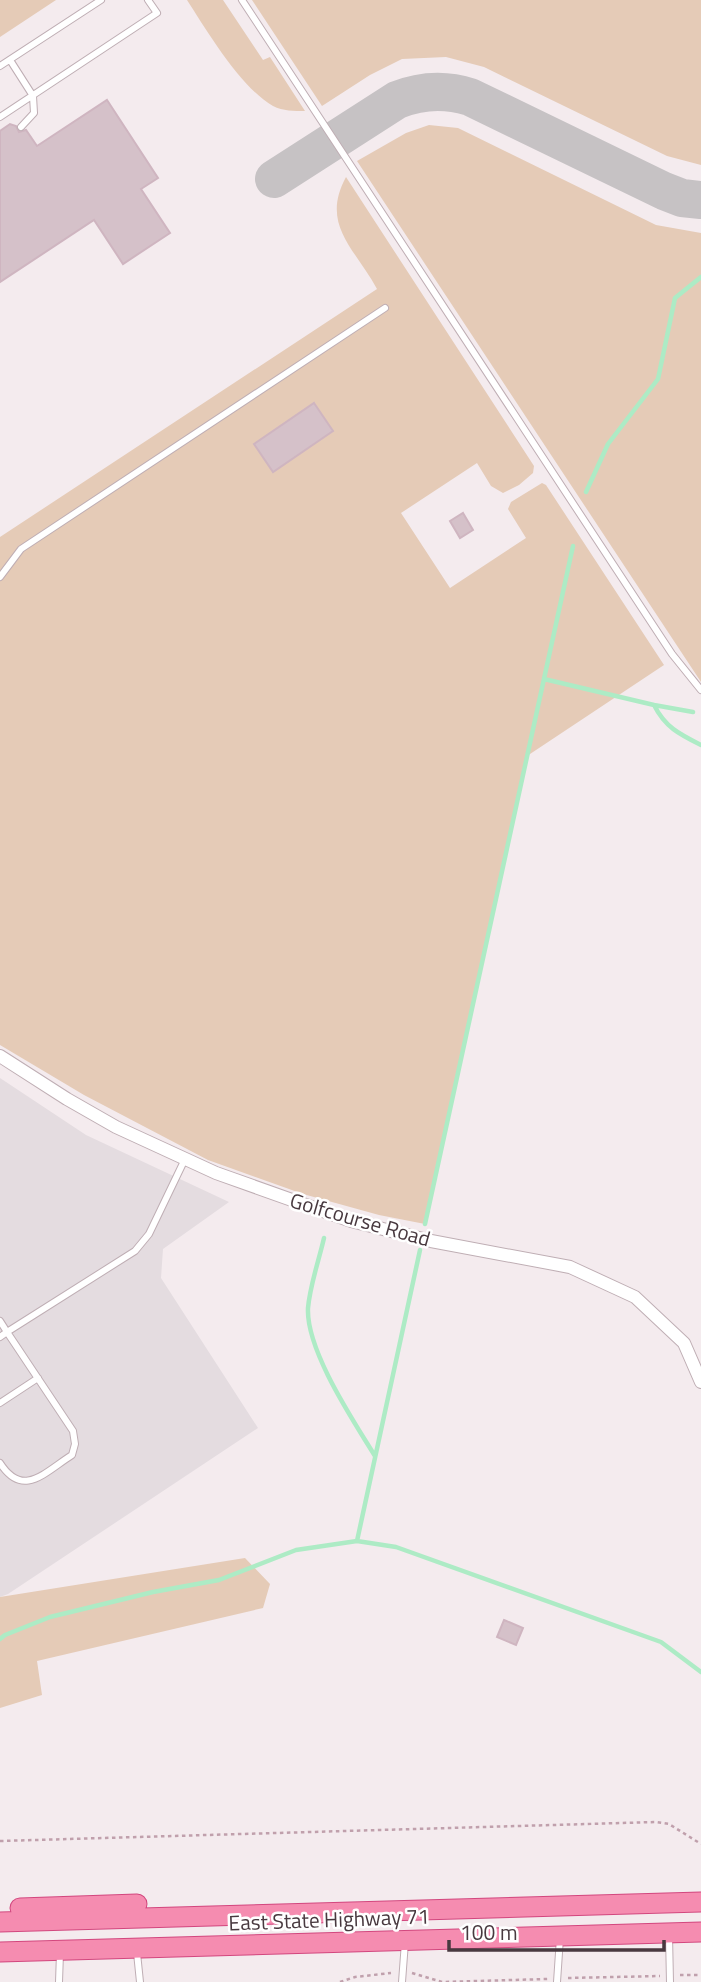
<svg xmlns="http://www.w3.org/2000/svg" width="701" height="1982" viewBox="0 0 701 1982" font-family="'Titillium Web',sans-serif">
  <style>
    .industrial { fill: #e4dce0 }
    .green { fill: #e5cbb7 }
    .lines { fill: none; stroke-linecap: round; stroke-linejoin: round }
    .stream { stroke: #adebc5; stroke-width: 4.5 }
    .taxiway { stroke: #c6c2c4; stroke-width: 38 }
    .building { fill: #d5c1c9; stroke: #cfb5c0; stroke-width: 2 }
    .service-casing { stroke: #bfaeb4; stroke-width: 8 }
    .minor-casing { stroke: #bfaeb4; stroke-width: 14 }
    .trunk-casing { stroke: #d2477e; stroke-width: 21 }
    .path { stroke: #c0a0ac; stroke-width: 2.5; stroke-dasharray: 3.5 3.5; stroke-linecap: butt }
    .service { stroke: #fff; stroke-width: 6 }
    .minor { stroke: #fff; stroke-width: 12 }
    .trunk { stroke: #f58cb0; stroke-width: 19 }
    .labels { text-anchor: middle; stroke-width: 5; stroke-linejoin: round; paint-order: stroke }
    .street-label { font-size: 21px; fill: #48393f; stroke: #fff }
  </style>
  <rect width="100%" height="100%" fill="#f4ebee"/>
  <path class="industrial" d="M0,1078L86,1135L229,1202L163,1249L161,1278L258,1428L8,1594L0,1597Z"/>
  <path class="green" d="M0,0H56L0,37Z
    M187,0H223L263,60L270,57L305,111C294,111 283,111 273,106C241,88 207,31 187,0Z
    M252,0H701V165L667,156L484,67L446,57L402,59L370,75L322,106Z
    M429,125L458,128L656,225L701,233V682L357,161L406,133Z
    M346,177L534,466L533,473L519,485L503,493L491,486L477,463L401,513L450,588L526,538L508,509L511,502L542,483L546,485L664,665L527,756L425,1224L379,1215L303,1194L208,1160L84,1095L0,1045V537L377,289C355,248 320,225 346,177Z
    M245,1558L270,1584L263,1608L37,1661L42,1695L0,1708V1597Z"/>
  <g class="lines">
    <path class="stream" d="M586,492L608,444L658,379L675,298L701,277
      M544,679L654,705C665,727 679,734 701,745
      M654,705L693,712
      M425,1224L573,546
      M324,1238C319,1260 310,1285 308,1308C306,1350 353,1420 375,1456
      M357,1541L420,1250
      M0,1639L5,1635L50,1617L153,1592L219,1580L296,1550L357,1541L396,1547L661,1642L701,1672"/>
    <path class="taxiway" d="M274,179L397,100C422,90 445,89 470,97L664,191L682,198L701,200"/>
  </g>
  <path class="building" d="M107,100L158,178L141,189L170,233L123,264L94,220L0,282V131L10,124L16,126L19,132L26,130L37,146Z
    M314,403L333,431L273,472L254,444Z
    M463,513L473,530L460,538L450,521Z
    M504,1620L523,1628L516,1645L497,1637Z"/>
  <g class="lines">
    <g class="service-casing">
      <path id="service" d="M242,0L672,654L701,690
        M10,60L33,96L34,113L21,127
        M0,66L101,0
        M0,117L157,13L148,0
        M0,577L21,549L385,308
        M0,1321L7,1332L135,1251L149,1234L185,1159
        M0,1337L7,1332L73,1431L75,1444L72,1455C45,1472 23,1499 0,1463
        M0,1403L38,1378
        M669,1935L670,1982
        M137,1953L140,1982
        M59,1982L60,1953
        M402,1982L405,1942
        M557,1982L560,1938"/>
    </g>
    <g class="minor-casing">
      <path id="minor" d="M0,1056L67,1099L116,1127L216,1173L351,1221L431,1241L570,1267L635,1297L684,1343L701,1382"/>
    </g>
    <g class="trunk-casing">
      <path id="trunk" d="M20,1908L137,1904
        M0,1922L701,1902
        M0,1952L701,1932"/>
    </g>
    <path class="path" d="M0,1841L656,1822L669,1824L701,1844
      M412,1973L442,1982L548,1979
      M680,1975H701
      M568,1978L660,1976
      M340,1982L355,1977L391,1973"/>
    <use href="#service" class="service"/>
    <use href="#minor" class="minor"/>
    <use href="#trunk" class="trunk"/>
  </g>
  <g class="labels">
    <g class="street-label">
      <text transform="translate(360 1220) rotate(16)" y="7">Golfcourse Road</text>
      <text transform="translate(329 1920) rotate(-2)" y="7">East State Highway 71</text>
    </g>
  </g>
  <path d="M449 1940v10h215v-10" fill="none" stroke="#48393f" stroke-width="3.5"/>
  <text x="460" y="1940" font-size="21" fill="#48393f" stroke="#ffffff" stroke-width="5" paint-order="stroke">100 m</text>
</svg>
